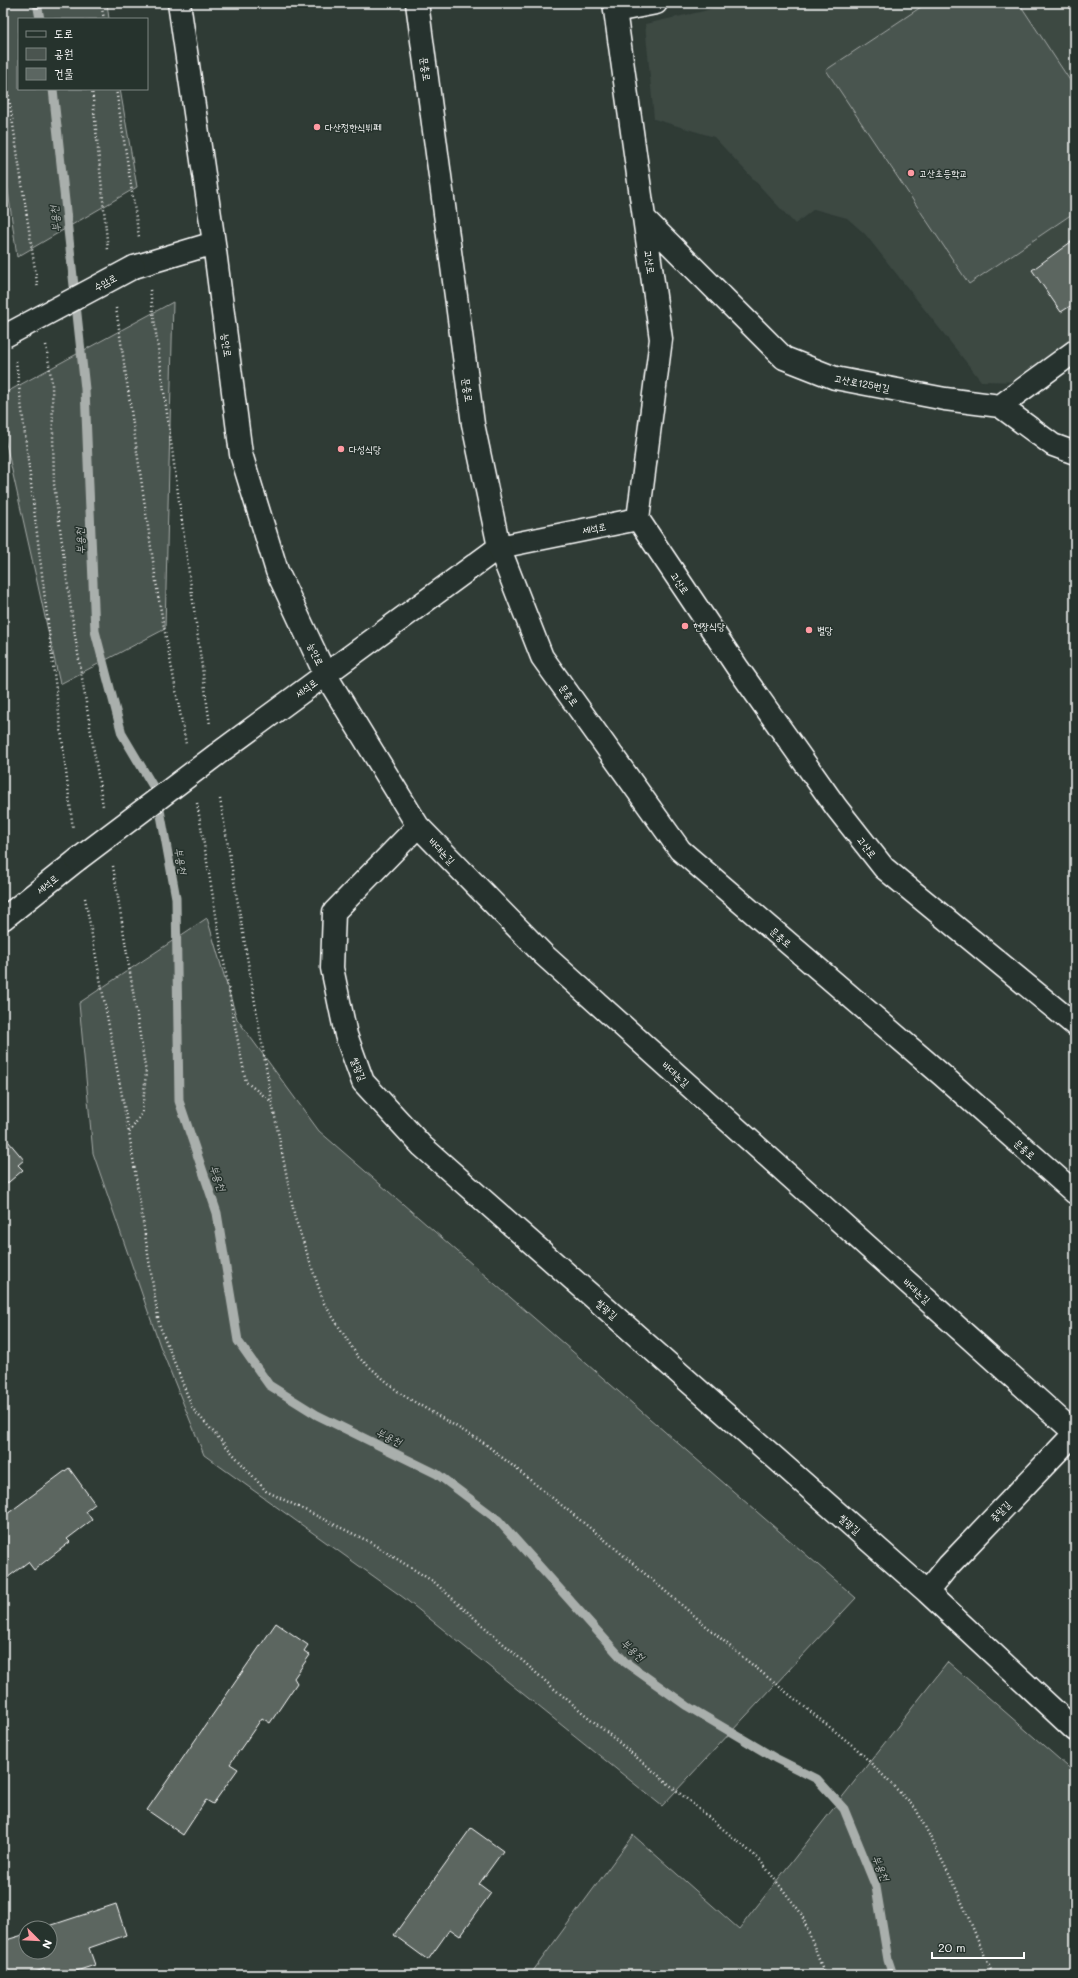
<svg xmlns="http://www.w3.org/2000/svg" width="1078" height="1978" viewBox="0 0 1078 1978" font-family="Mali,'Poor Story',sans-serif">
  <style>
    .built { fill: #3c4842 }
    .green { fill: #4a544f; stroke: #a4aaa7 }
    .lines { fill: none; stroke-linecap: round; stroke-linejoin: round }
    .stream { stroke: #a9afac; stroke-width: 9 }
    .building { fill: #5b6661; stroke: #fff }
    .minor-casing { stroke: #fff; stroke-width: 25 }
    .tertiary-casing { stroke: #fff; stroke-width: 25 }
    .path { stroke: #fff; stroke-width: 2.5; stroke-dasharray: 1 3; stroke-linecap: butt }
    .minor { stroke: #26332d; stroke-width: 22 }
    .tertiary { stroke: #26332d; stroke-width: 22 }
    .minor-bridge-casing { stroke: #fff; stroke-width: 25; stroke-linecap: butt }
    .minor-bridge { stroke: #26332d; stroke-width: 22 }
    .poi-dot { fill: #ff9aa2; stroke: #26332d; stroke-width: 1.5 }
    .labels { text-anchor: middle; stroke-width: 3; stroke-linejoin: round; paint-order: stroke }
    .street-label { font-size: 10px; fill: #fff; stroke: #26332d }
    .poi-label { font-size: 10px; fill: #fff; stroke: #26332d; text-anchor: start }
    .water-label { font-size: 11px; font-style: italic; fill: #b8bcba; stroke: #26332d }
  </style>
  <rect width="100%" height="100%" fill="#2f3b35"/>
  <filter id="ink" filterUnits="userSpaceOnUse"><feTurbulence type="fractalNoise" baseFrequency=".025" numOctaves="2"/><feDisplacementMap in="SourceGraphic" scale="8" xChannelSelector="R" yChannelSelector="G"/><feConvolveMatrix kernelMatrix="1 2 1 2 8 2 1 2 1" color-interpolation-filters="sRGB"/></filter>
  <g filter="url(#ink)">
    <path class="built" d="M728,3H1075V341L1021,382L981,381L865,234L847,218L814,209L795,224L714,137L654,119L645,24L704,11Z"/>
    <path class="green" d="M3,3H107L109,19H19V89H120L137,187L17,257L3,154Z
      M927,3H1019L1075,88V212L969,284L826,70Z
      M173,302L165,629L60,684L3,430V394Z
      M207,918L237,1019L319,1131L856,1598L662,1806L404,1598L204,1455L160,1346L93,1153L79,1003Z
      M948,1662L1075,1773V1975H530L633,1835L739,1929Z"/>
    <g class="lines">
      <path class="stream" d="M37,3L40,19
        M53,89L85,389L95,631L122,734L157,793L176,898L179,1101L217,1213L238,1341L269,1385L317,1415L437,1474L498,1520L625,1662L687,1706L775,1758L817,1779L844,1809L876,1887L888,1960L893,1975"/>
    </g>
    <path class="building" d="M1075,239V303L1061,312L1032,270Z
      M3,1135L24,1160L18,1165L23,1170L3,1187Z
      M69,1468L95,1504L86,1511L92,1520L67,1539L70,1542L34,1570L28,1562L3,1581V1517Z
      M276,1623L308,1645L304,1651L310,1655L294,1678L297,1683L270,1723L262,1718L230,1764L238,1769L213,1804L206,1800L183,1835L147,1810Z
      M471,1828L503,1851L479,1884L491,1893L460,1936L450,1929L428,1960L394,1935Z
      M116,1904L126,1935L89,1948L95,1965L64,1975H46L44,1969L27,1975H3V1941L26,1934V1952H50V1928H43Z"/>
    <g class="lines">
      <g class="minor-casing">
        <path id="minor" d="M179,3L214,243L241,454L277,571L325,674L418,826L544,955L1075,1433
          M614,3L661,339L638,519L737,667L836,807L884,868L1075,1025
          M615,11L656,3
          M644,218L784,358L835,378L945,399L1000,406L1075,351
          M134,267L214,243
          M1000,406L1053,445L1075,453
          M216,755L499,547L638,519
          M418,826L334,912L332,968L346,1035L363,1082L422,1146L927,1592L1075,1730
          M3,919L77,860
          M927,1592L949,1565L1075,1433"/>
      </g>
      <g class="tertiary-casing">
        <path id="tertiary" d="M417,3L473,424L499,547L542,657L680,850L943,1076L1075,1193"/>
      </g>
      <path class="path" d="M101,3L104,19
        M3,81L7,85L38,289
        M92,89L108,250
        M116,89L139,237
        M3,282L6,305
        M150,290L210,725
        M116,308L158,595L186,744
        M46,345L52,384L54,484L72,617L103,806
        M16,361L73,829
        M220,799L272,1102
        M197,803L234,1021L246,1082L272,1102L295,1218L324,1303L358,1357L401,1394L484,1443L610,1544L745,1659L857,1749L916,1809L954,1884L993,1975
        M113,866L146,1073L142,1113L129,1133L159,1324L193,1409L266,1491L368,1541L434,1582L552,1687L759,1859L801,1913L825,1975
        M85,898L129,1133"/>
      <use href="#minor" class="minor"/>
      <use href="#tertiary" class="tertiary"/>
      <g class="minor-bridge-casing">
        <path id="minor-bridge" d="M5,336L134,267
          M77,860L216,755"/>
      </g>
      <use href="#minor-bridge" class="minor-bridge"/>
    </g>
  </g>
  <g class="poi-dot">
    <circle cx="317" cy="127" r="4"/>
    <circle cx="911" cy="173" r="4"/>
    <circle cx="341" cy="449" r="4"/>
    <circle cx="685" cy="626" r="4"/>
    <circle cx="809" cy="630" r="4"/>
  </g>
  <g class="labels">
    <g class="street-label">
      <text transform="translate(426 69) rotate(83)" y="4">문충로</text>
      <text transform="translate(650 262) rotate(82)" y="4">고산로</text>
      <text transform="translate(105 282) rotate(-28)" y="4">수암로</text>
      <text transform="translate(227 345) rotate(83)" y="4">능안로</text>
      <text transform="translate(862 383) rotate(11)" y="4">고산로125번길</text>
      <text transform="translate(468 390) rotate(82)" y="4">문충로</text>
      <text transform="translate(594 528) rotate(-11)" y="4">세석로</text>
      <text transform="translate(680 583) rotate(56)" y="4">고산로</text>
      <text transform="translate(316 654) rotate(65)" y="4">능안로</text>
      <text transform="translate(306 688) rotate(-37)" y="4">세석로</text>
      <text transform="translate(569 695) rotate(54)" y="4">문충로</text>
      <text transform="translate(867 847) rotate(52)" y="4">고산로</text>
      <text transform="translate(442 851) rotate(46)" y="4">바대논길</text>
      <text transform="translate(47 884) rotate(-39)" y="4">세석로</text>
      <text transform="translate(781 937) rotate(41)" y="4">문충로</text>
      <text transform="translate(359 1069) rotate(68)" y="4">쌀광길</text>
      <text transform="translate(676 1074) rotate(42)" y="4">바대논길</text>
      <text transform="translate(1025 1149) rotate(42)" y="4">문충로</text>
      <text transform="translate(917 1291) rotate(42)" y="4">바대논길</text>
      <text transform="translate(607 1309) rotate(41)" y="4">쌀광길</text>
      <text transform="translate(1000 1511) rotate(-46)" y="4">중말길</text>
      <text transform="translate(850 1524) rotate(41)" y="4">쌀광길</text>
    </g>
    <g class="poi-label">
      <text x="325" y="131">다산정한식뷔페</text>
      <text x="919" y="177">고산초등학교</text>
      <text x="349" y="453">다성식당</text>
      <text x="693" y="630">현장식당</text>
      <text x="817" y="634">별당</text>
    </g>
    <g class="water-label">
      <text transform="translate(55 219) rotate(-96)" y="4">부용천</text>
      <text transform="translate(80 541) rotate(-92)" y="4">부용천</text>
      <text transform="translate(181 861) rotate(80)" y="4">부용천</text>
      <text transform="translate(218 1178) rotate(71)" y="4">부용천</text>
      <text transform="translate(389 1437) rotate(26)" y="4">부용천</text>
      <text transform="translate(633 1650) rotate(42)" y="4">부용천</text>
      <text transform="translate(881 1868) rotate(68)" y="4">부용천</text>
    </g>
  </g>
  <rect width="1078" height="1978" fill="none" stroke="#26332d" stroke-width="16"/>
  <rect x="8" y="8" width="1062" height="1962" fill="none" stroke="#fff" stroke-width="1.5" filter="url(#ink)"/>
  <rect x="18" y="18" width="130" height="72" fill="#26332d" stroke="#7d8581"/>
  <rect x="26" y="31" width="20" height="6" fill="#26332d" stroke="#7d8581"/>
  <text x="54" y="38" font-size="12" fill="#ffffff">도로</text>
  <rect x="26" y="48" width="20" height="12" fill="#4a544f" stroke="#7d8581"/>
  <text x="54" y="58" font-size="12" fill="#ffffff">공원</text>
  <rect x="26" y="68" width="20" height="12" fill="#5b6661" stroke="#7d8581"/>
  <text x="54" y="78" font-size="12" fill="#ffffff">건물</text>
  <g transform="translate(38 1940) rotate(114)"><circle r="19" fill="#26332d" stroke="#7d8581"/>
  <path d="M0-3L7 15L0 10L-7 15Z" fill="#ff9aa2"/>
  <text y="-6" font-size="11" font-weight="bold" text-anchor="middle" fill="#ffffff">N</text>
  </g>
  <path d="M932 1952v6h92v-6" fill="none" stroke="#ffffff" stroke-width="2"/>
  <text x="938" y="1952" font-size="12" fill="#ffffff" stroke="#26332d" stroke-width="3" paint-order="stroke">20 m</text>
</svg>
